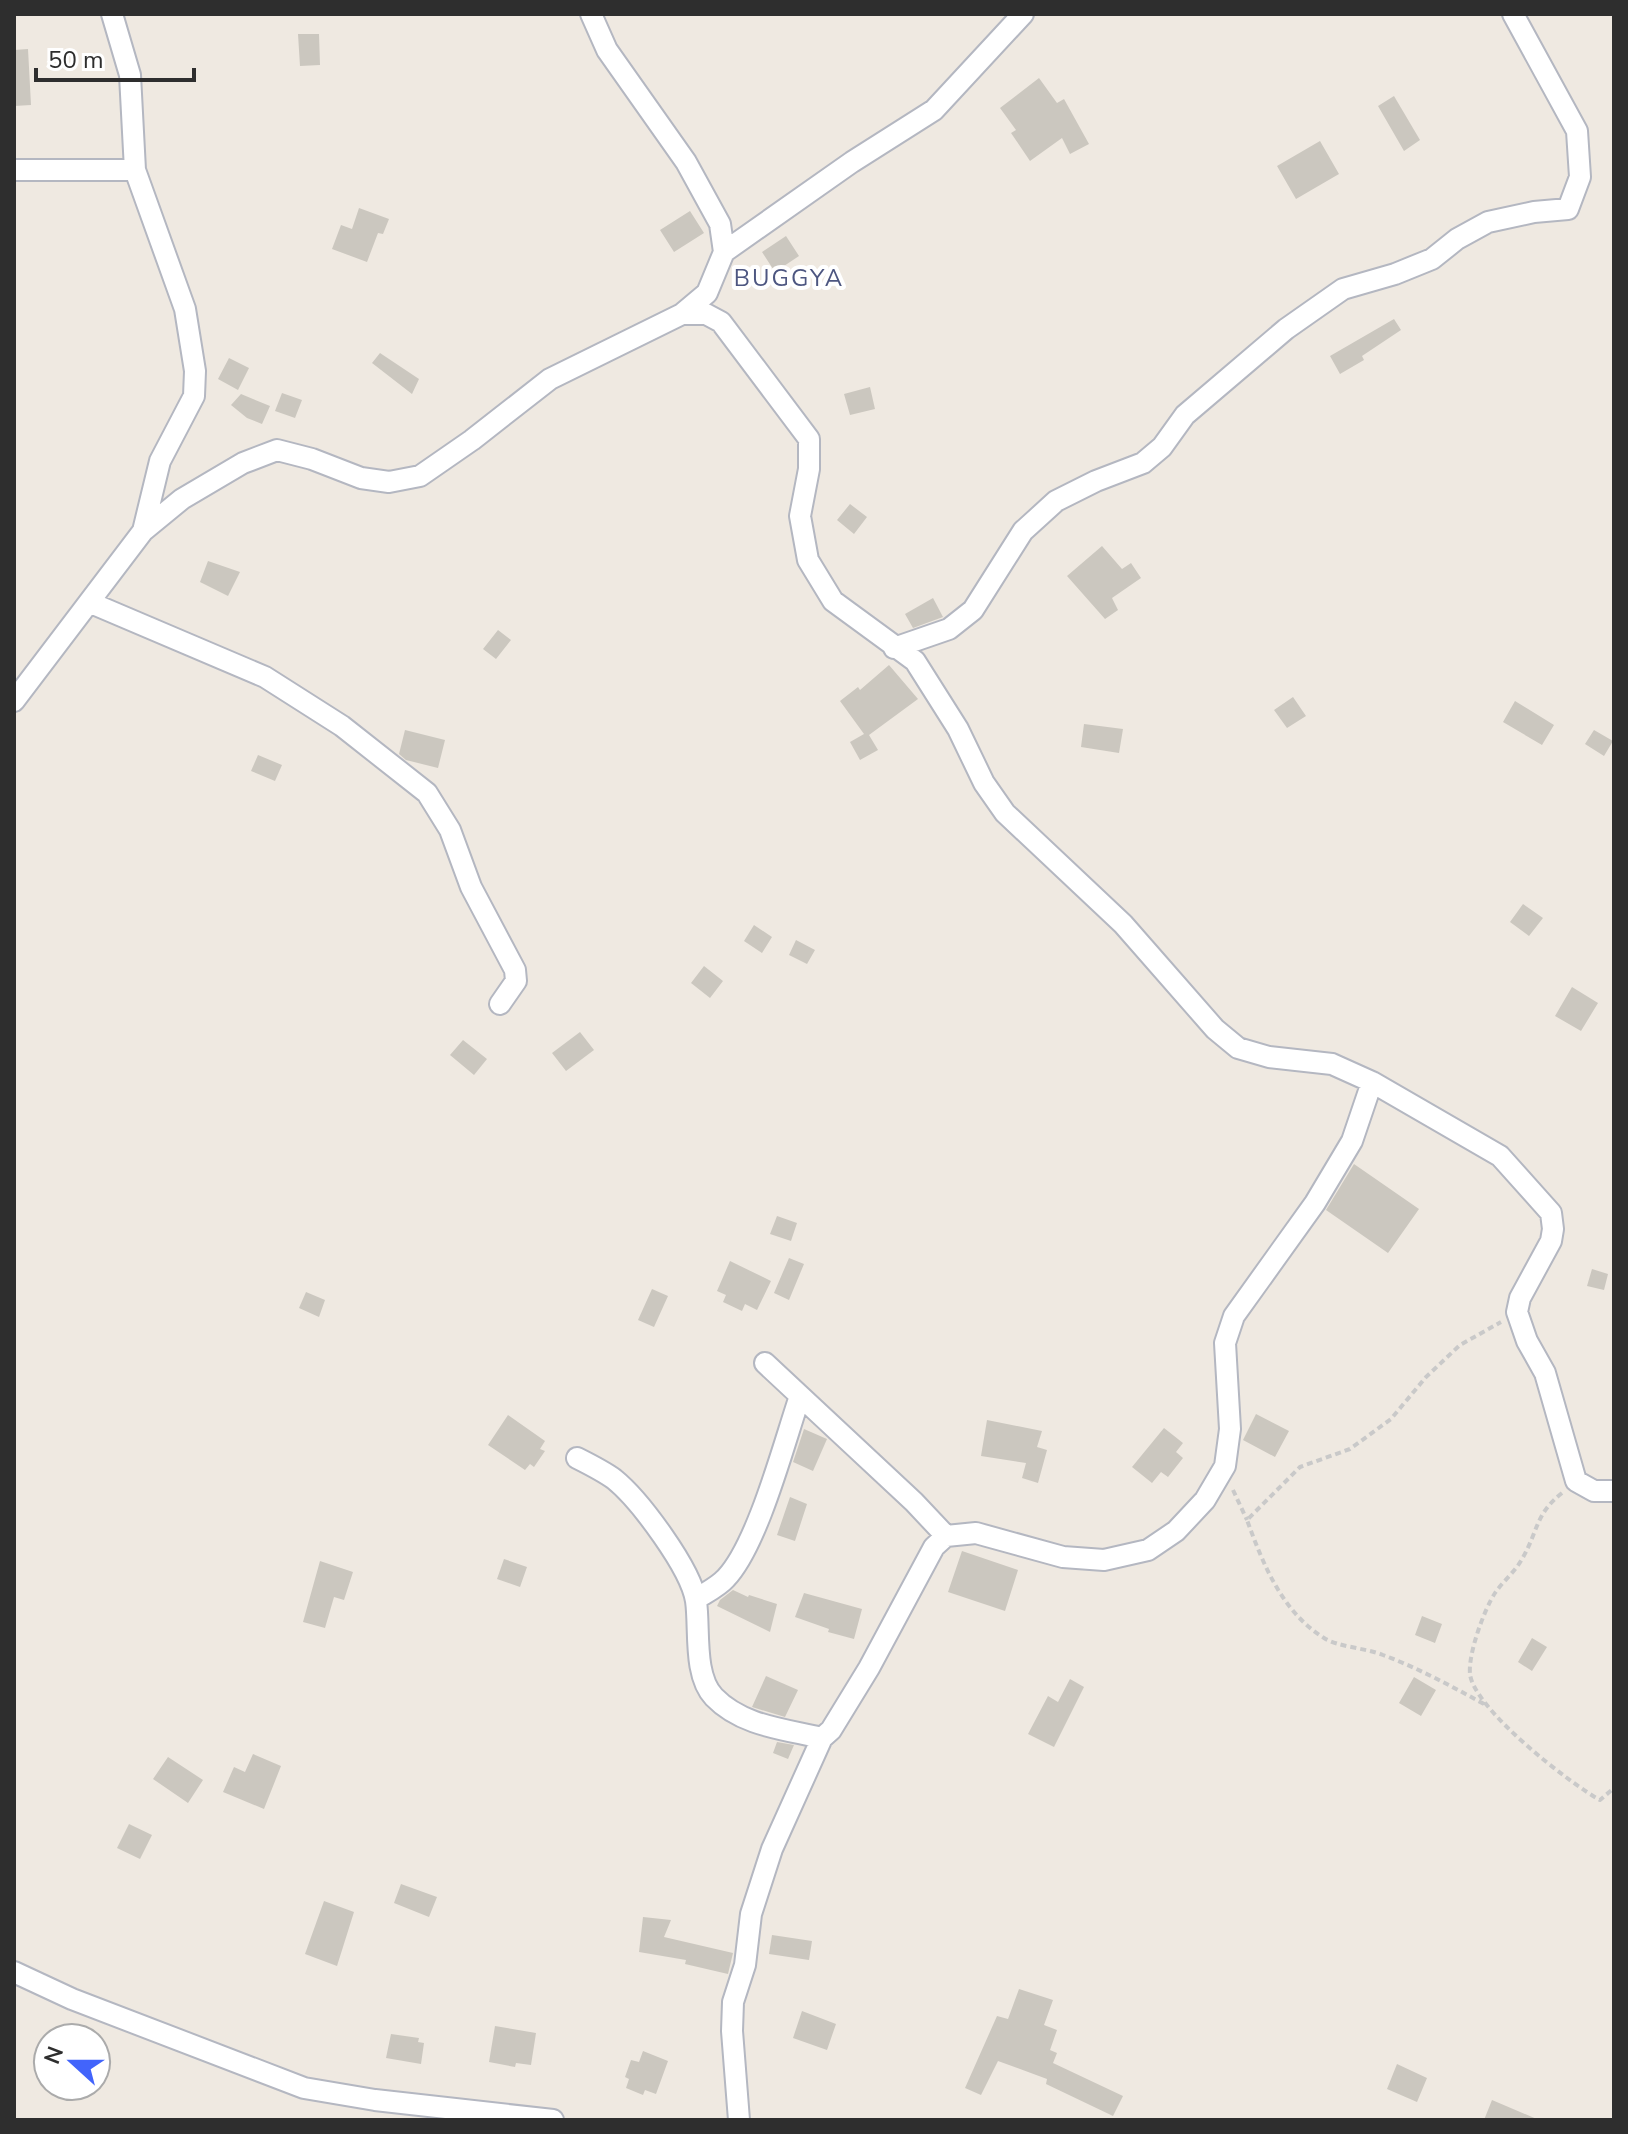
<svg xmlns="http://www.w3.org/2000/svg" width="1628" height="2134" viewBox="0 0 1628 2134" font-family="'Nunito Sans',sans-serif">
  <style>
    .building { fill: #cbc7bf }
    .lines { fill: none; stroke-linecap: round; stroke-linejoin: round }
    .street-casing { stroke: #b4b7c1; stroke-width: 24 }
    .path { stroke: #c9c9c9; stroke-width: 4; stroke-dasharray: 6 4; stroke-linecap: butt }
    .street { stroke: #fff; stroke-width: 20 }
    .labels { text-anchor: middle; stroke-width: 8; stroke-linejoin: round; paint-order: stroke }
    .quarter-label { font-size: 24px; letter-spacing: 2px; fill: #4d5680; stroke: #fff }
  </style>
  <rect width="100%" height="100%" fill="#efe9e1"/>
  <path class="building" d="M298,34H319L320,65L300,66Z
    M28,49L31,105L14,106V50Z
    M1039,78L1057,103L1064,99L1089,144L1070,154L1062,138L1030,161L1011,133L1016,130L1000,108Z
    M1394,96L1420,140L1404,151L1378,106Z
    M1320,141L1339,174L1296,199L1277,166Z
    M359,208L389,219L383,234L378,233L367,262L332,249L341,225L352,229Z
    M690,211L704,233L674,252L660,230Z
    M786,236L799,256L775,272L762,252Z
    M1394,319L1401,330L1362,356L1364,360L1340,374L1330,356Z
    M380,353L419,379L412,394L372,363Z
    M229,358L249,368L238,390L218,379Z
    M870,387L875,409L850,415L844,394Z
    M282,393L302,400L295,418L275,411Z
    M241,394L270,406L262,424L247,418L231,405Z
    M850,504L867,517L854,534L837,520Z
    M1102,546L1122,569L1131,563L1141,578L1112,598L1118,610L1105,619L1067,576Z
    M208,561L240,572L228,596L200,582Z
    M933,598L943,617L913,628L905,614Z
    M498,630L511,640L496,659L483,649Z
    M889,665L918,699L869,735L878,750L860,760L850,742L864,734L840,701L858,687L860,690Z
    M1293,697L1306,716L1287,728L1274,710Z
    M1515,701L1554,725L1542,745L1503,722Z
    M1084,724L1123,729L1119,753L1081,747Z
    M405,730L445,740L438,768L406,760L399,754Z
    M1594,730L1613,741L1604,756L1585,744Z
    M258,755L282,765L275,781L251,771Z
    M1523,904L1543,918L1529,936L1510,922Z
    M754,925L772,937L762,953L744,941Z
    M796,940L815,950L807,964L789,955Z
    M704,966L723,981L710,998L691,983Z
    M1572,987L1598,1003L1581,1031L1555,1016Z
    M580,1032L594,1050L566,1071L552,1053Z
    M463,1040L487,1059L474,1075L450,1055Z
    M1354,1164L1419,1209L1388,1253L1326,1210Z
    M777,1216L797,1223L791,1241L770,1234Z
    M789,1258L804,1264L789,1300L774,1293Z
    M730,1261L771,1281L757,1310L745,1304L742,1311L723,1302L726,1295L717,1291Z
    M1592,1269L1608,1274L1604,1290L1587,1286Z
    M652,1289L668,1296L654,1327L638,1320Z
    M306,1292L325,1300L319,1317L299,1308Z
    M1256,1414L1289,1431L1275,1457L1243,1440Z
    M508,1415L545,1441L540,1449L545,1451L534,1467L530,1464L525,1470L488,1445Z
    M987,1420L1042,1431L1037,1447L1047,1450L1038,1483L1022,1478L1026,1463L981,1456Z
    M1164,1428L1183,1443L1176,1452L1183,1458L1168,1477L1161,1472L1152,1483L1132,1467Z
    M804,1429L827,1439L813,1471L793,1462Z
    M790,1497L807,1504L795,1541L777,1535Z
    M962,1551L1018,1570L1005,1611L948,1592Z
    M504,1559L527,1567L520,1587L497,1579Z
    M320,1561L353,1572L344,1600L334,1597L325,1628L303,1622Z
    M733,1590L748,1597L749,1595L777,1604L770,1632L717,1606L720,1600Z
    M804,1593L862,1609L854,1639L828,1632L829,1629L795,1617Z
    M1422,1616L1442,1624L1435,1643L1415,1635Z
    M1532,1638L1547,1647L1532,1671L1518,1662Z
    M766,1676L798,1690L785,1717L752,1707Z
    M1414,1677L1436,1690L1421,1716L1399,1703Z
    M1070,1679L1084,1687L1054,1747L1028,1734L1048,1696L1058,1702Z
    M777,1742L794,1745L788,1759L773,1753Z
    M253,1754L281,1766L264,1809L223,1792L234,1767L245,1772Z
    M168,1757L203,1780L188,1803L153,1779Z
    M129,1824L152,1835L140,1859L117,1848Z
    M401,1884L437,1897L429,1917L394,1903Z
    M324,1901L354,1912L337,1966L305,1954Z
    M643,1917L671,1920L664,1937L733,1953L728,1974L685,1964L686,1960L639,1952Z
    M772,1935L812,1941L809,1960L769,1954Z
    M1019,1989L1053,2000L1044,2025L1057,2030L1050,2050L1057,2053L1053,2063L1123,2096L1113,2116L1046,2084L1047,2079L998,2061L981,2095L965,2088L997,2016L1008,2019Z
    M802,2011L836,2024L827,2050L793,2038Z
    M495,2026L536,2033L531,2065L516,2063L515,2067L489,2062Z
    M391,2034L419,2038L418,2042L424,2043L421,2064L386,2058Z
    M643,2051L668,2061L656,2094L645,2090L643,2095L626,2088L629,2079L625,2077L631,2060L639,2062Z
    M1397,2064L1427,2078L1417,2102L1387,2089Z
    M1492,2100L1539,2120H1484Z"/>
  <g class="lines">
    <g class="street-casing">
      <path id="street" d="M112,14L130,75L135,170L185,309L195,371L194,396L160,461L143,531
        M14,170H135
        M724,252L852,162L934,110L1023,14
        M682,314H706L721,322L809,439V469L800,516L808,560L833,601L915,661L958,729L984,783L1005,813L1123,924L1215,1029L1238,1048L1269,1057L1332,1064L1372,1082L1500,1156L1551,1213L1553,1229L1551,1241L1520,1298L1517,1312L1527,1341L1545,1373L1576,1481L1594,1491H1614
        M91,603L265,677L342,726L427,793L450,830L471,887L515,970L516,981L500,1004
        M894,648L949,629L973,610L1023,531L1056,501L1096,481L1143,463L1162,447L1185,415L1286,329L1343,289L1395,274L1432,259L1457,239L1488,222L1534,212L1568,209L1580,177L1577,131L1513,14
        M14,701L143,531L182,499L243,463L277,450L312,459L361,478L389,482L420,476L472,440L550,379L682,314L707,293L724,252L720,224L686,162L607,50L591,14
        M765,1363L914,1502L946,1536
        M577,1458C589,1464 603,1471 614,1479C640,1500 691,1569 696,1601C700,1628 693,1675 714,1697C742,1726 784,1729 822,1738
        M696,1599C705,1593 718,1587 726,1578C758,1544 784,1443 800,1396
        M14,1972L72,1999L304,2088L375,2100L553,2120
        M739,2120L732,2031L733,2002L745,1965L751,1914L772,1849L822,1738L831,1730L869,1668L934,1547L946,1536L976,1533L1063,1557L1104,1560L1148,1550L1176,1531L1205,1500L1225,1466L1230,1429L1225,1343L1234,1316L1315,1203L1352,1141L1372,1082"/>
    </g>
    <path class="path" d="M1233,1490L1247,1520
      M1562,1493C1535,1514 1538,1532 1522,1559C1515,1572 1503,1581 1495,1593C1484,1610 1468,1654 1470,1674C1474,1709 1569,1783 1600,1800L1614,1788
      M1484,1704C1451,1686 1418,1668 1383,1655C1366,1648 1338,1647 1324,1638C1282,1612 1263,1564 1247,1520L1300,1467L1350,1449L1391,1419L1426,1377L1460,1345L1501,1322"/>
    <use href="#street" class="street"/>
  </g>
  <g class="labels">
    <g class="quarter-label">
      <text x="789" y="286">BUGGYA</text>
    </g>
  </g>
  <rect width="1628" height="2134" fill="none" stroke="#2e2e2e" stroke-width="32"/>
  <g transform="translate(72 2062) rotate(291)"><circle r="38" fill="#ffffff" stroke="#ababab" stroke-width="2"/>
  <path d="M0-6L14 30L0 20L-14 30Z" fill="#4264fb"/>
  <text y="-12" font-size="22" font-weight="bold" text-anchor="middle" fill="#2e2e2e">N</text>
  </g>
  <path d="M36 68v12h158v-12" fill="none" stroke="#2e2e2e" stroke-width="4"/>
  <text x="48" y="68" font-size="24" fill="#2e2e2e" stroke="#ffffff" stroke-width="6" paint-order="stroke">50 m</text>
</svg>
